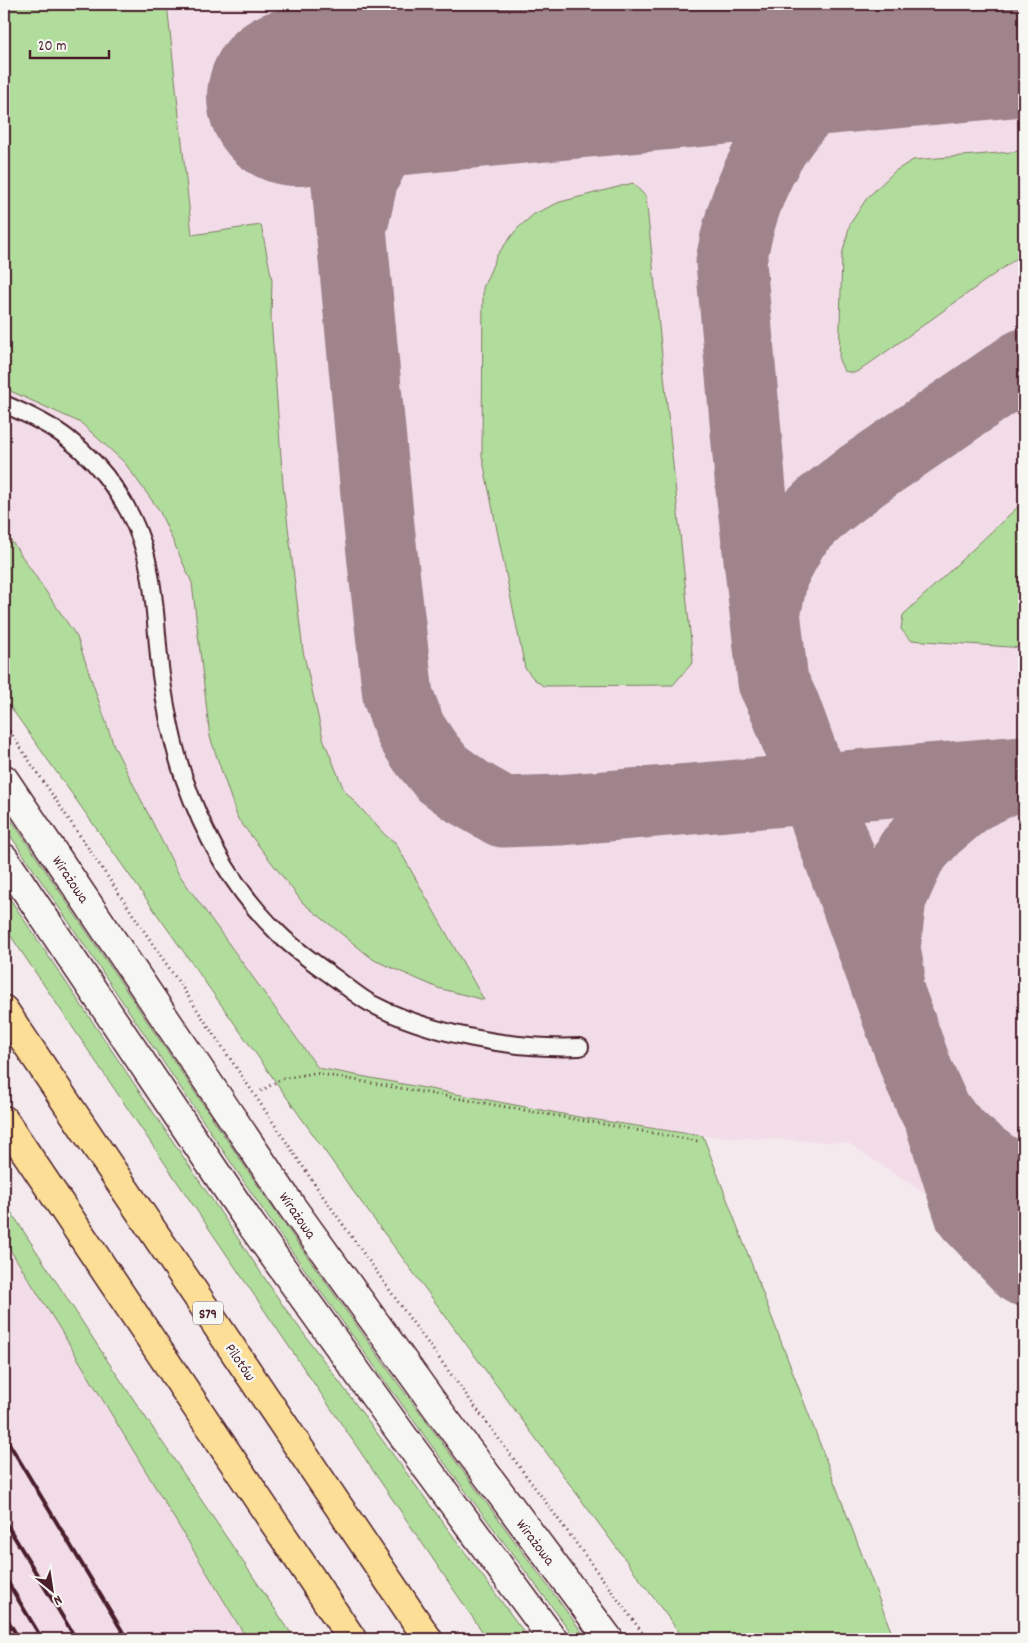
<svg xmlns="http://www.w3.org/2000/svg" width="1028" height="1643" viewBox="0 0 1028 1643" font-family="Dekko,sans-serif">
  <style>
    .built { fill: #f2dce8 }
    .green { fill: #b0dd9c; stroke: #7d7e64 }
    .lines { fill: none; stroke-linecap: round; stroke-linejoin: round }
    .taxiway { stroke: #9f848c; stroke-width: 71 }
    .runway { stroke: #9f848c; stroke-width: 178 }
    .service-casing { stroke: #4a1f2b; stroke-width: 20 }
    .secondary-casing { stroke: #4a1f2b; stroke-width: 31 }
    .motorway-casing { stroke: #4a1f2b; stroke-width: 31 }
    .path { stroke: #4a1f2b; stroke-width: 3; stroke-dasharray: 1 4; stroke-linecap: butt }
    .service { stroke: #f6f6f2; stroke-width: 16 }
    .secondary { stroke: #f6f6f2; stroke-width: 28 }
    .motorway { stroke: #fdde96; stroke-width: 28 }
    .rail { stroke: #4a1f2b; stroke-width: 4 }
    .labels { text-anchor: middle; stroke-width: 5; stroke-linejoin: round; paint-order: stroke }
    .shield { fill: #f6f6f2; stroke: #7e6067; stroke-width: 1 }
    .shield-label { font-size: 14px; font-weight: bold; fill: #4a1f2b }
    .street-label { font-size: 15px; fill: #4a1f2b; stroke: #f6f6f2 }
  </style>
  <rect width="100%" height="100%" fill="#f4eaed"/>
  <filter id="ink" filterUnits="userSpaceOnUse"><feTurbulence type="fractalNoise" baseFrequency=".02" numOctaves="2"/><feDisplacementMap in="SourceGraphic" scale="10" xChannelSelector="R" yChannelSelector="G"/><feConvolveMatrix kernelMatrix="1 2 1 2 8 2 1 2 1" color-interpolation-filters="sRGB"/></filter>
  <g filter="url(#ink)">
    <path class="built" d="M4,4H1024V1258L848,1143L703,1136L584,1118L318,1068L178,873L114,746L77,637L4,530Z
      M4,1240L57,1324L247,1639H4Z"/>
    <path class="green" d="M4,4H167L192,235L261,225L272,280L271,317L283,485L303,651L323,738L344,790L386,836L395,842L484,1000L438,988L374,960L303,903L238,819L210,737L192,583L159,510L124,462L81,423L4,388Z
      M1024,151V253L862,369L854,373L844,371L839,360L842,255L850,224L867,198L895,171L913,160Z
      M633,183L646,197L693,662L673,685L543,686L533,678L525,668L482,456L483,288L497,255L517,229L534,214L560,202Z
      M1024,501V648L910,640L901,629L903,615Z
      M4,530L77,637L114,746L178,873L318,1068L584,1118L703,1136L894,1639H684L353,1191L4,698Z
      M4,809L279,1217L400,1386L587,1639H576L429,1442L280,1235L4,826Z
      M4,890L284,1307L529,1639H488L477,1624L4,926Z
      M4,1201L107,1360L295,1639H247L57,1324L4,1240Z"/>
    <g class="lines">
      <path class="taxiway" d="M330,4L379,526L398,696L411,731L425,752L442,773L468,792L503,812L559,810L1024,771
        M344,4L370,36L399,55L474,79L405,117L384,137L363,178L354,219
        M918,37C901,45 882,51 865,60C786,105 746,174 731,262L751,489L773,682L785,707L919,1075C925,1087 930,1101 937,1113C951,1135 999,1175 1024,1182
        M766,610L773,574L794,534L824,505L863,475L1024,364
        M889,972L885,948L891,898L911,853L933,828L970,797L1014,776
        M938,1114L970,1214L1024,1271"/>
      <path class="runway" d="M296,97L338,92L1024,27"/>
      <g class="service-casing">
        <path id="service" d="M4,404C25,413 49,424 67,438C105,467 134,510 146,556C156,595 156,636 161,675C166,710 173,746 184,778C204,836 234,890 278,933C294,949 313,962 331,975C344,984 356,995 370,1003C428,1034 514,1050 580,1047"/>
      </g>
      <g class="secondary-casing">
        <path id="secondary" d="M4,779L292,1207L439,1411L609,1639
          M4,858L250,1223L403,1436L553,1639"/>
      </g>
      <g class="motorway-casing">
        <path id="motorway" d="M4,1010L428,1639
          M4,1120L352,1639"/>
      </g>
      <path class="path" d="M4,723L322,1195L413,1323L647,1639
        M261,1091L281,1079L315,1073L698,1141"/>
      <use href="#service" class="service"/>
      <use href="#secondary" class="secondary"/>
      <use href="#motorway" class="motorway"/>
      <path class="rail" d="M4,1435L127,1639
        M4,1520L76,1639
        M4,1576L42,1639
        M4,1614L19,1639"/>
    </g>
  </g>
  <g class="labels">
    <rect class="shield" x="193" y="1301.5" width="30" height="23" rx="4"/>
    <g class="shield-label">
      <text x="208" y="1318">S79</text>
    </g>
    <g class="street-label">
      <text transform="translate(71 879) rotate(56)" y="5">Wirażowa</text>
      <text transform="translate(298 1215) rotate(55)" y="5">Wirażowa</text>
      <text transform="translate(241 1362) rotate(56)" y="5">Pilotów</text>
      <text transform="translate(536 1542) rotate(53)" y="5">Wirażowa</text>
    </g>
  </g>
  <rect width="1028" height="1643" fill="none" stroke="#f6f6f2" stroke-width="20"/>
  <rect x="10" y="10" width="1008" height="1623" fill="none" stroke="#4a1f2b" stroke-width="2" filter="url(#ink)"/>
  <g transform="translate(52 1590) rotate(150)" stroke="#f6f6f2" stroke-width="4" paint-order="stroke">
  <path d="M0-4L9 19L0 12L-9 19Z" fill="#4a1f2b"/>
  <text y="-8" font-size="14" font-weight="bold" text-anchor="middle" fill="#4a1f2b">N</text>
  </g>
  <path d="M30 50v8h79v-8" fill="none" stroke="#4a1f2b" stroke-width="2.5"/>
  <text x="38" y="50" font-size="15" fill="#4a1f2b" stroke="#f6f6f2" stroke-width="4" paint-order="stroke">20 m</text>
</svg>
